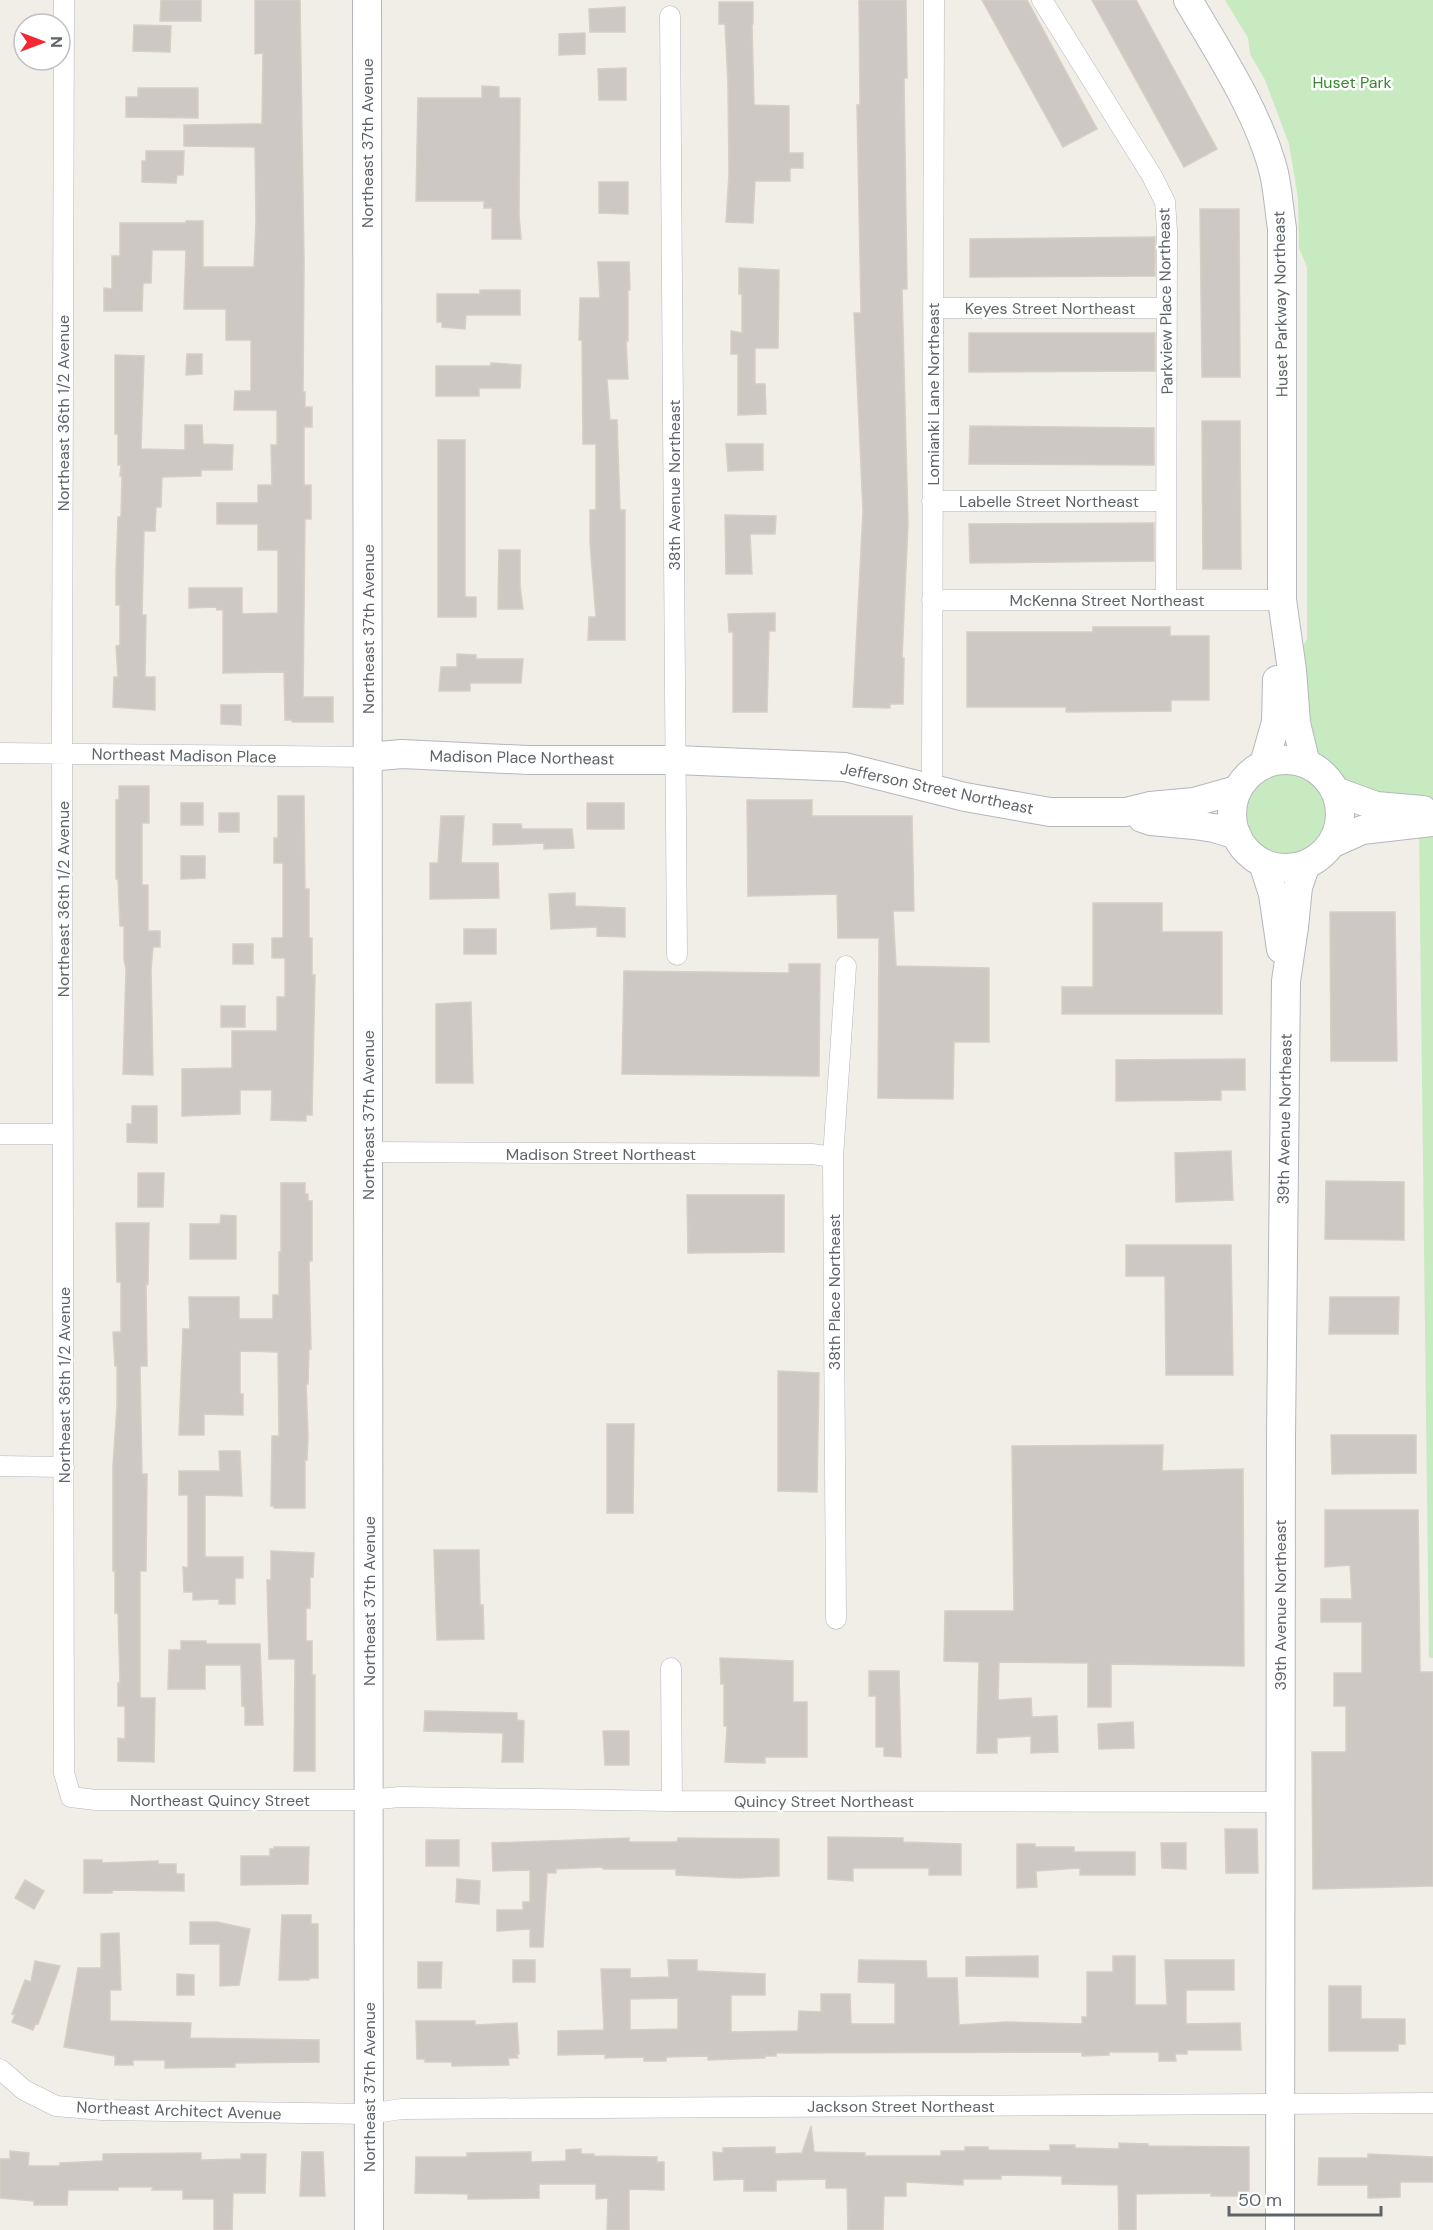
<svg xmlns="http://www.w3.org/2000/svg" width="1433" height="2230" viewBox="0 0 1433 2230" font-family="'DM Sans',sans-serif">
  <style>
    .green { fill: #c7eac1 }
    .building { fill: #cdc8c3; stroke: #d7cec4; stroke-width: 1.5; fill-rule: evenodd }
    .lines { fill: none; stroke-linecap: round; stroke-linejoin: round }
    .street-casing { stroke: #b4b8bc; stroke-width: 21 }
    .secondary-casing { stroke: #b3b8bc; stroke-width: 30 }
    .street { stroke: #fff; stroke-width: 20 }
    .secondary { stroke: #fff; stroke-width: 28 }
    .labels { text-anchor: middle; stroke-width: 5; stroke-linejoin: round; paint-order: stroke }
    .park-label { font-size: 16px; fill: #36872e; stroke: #fff }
    .street-label { font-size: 16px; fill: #5e6468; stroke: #fff }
  </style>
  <rect width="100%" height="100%" fill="#f1ede7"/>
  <path class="green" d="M1225,0H1433V801L1372,797L1338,784L1321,759L1308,730L1300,651L1307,639V267L1299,248L1298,198L1289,144L1265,80L1250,54L1248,38Z
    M1241 816a44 44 0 1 1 88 0a44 44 0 1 1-88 0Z
    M1419,832L1433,834V1658H1429Z"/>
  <path class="building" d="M161,0H201V21H160Z
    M255,0H300L304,261L303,392H305V407H312V427H304V485H311V519H305L303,697H333V722H292V720H285L284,672L223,673V610H217L216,607L189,608V588H242V614L278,613V550H258V524H217V503H258V485H272L271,445H277V410H234L235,391H251V340H226V309H184L186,250H152L151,283H143L142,311H104V288L112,289V256H120V223H186V221H203V267H254L256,222L255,147L184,146V125L262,124L263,53L255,54Z
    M859,0H906L907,78H904L907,289H902L908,523L902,658H904L903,704H890V708L853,707L863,511L854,313H861L857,105H860Z
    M982,0H1027L1097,129L1063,147Z
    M1092,0H1136L1217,149L1184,167Z
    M719,2H753V24H752L754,105L789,106V153H803V168H790V181H755L753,223L726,222L729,174L728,83L725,24H719Z
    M625,7V32H590L589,9Z
    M134,25L171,26L170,52L133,51Z
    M585,33V54L559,55V34Z
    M626,68V100H599L598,69Z
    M482,86L499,87V98H520L519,216L521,239H492V208H484V201H416L418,98H482Z
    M138,88H198V118L126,117V97H138Z
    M146,151H184L183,175H177L176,183L142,182V161H146Z
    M599,182H628V214L599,213Z
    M1200,209H1239L1240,377H1202Z
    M1155,237V276L970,277V239Z
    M598,262H629L630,290H628V341H626L628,379H607L610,420H617L620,510H625V640H588L589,617H596L590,543V510H596V444H583L582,340H579L580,298H600Z
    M739,268L779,270L778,348H755V384H765L766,414L738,415V354H731V331L742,333V294H739Z
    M480,290H520V315H466L465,329L442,327V322H437V294H480Z
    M969,333H1155V371L969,372Z
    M187,354H202V374L186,375Z
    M115,355L144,356L141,449L185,450V425H202L203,444L233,445L232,470H201V476L162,477L161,507H156L155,531H144L142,615H146L145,677H155V710L113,707L114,677H118L116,646L120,645V605H116V573L118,517H121L122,476H120L121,465H118V434H115Z
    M491,363L521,365L520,388H479V396H436V366H491Z
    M1202,421H1240L1241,569H1203Z
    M970,426L1154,428V465L969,464Z
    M438,440H465V597H476V617H438Z
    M726,444H763V470L728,471Z
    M725,515L776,516L775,534H750L752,574H726Z
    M1154,523V561L970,563L969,524Z
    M499,550H520V586L523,609H498Z
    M775,613V631H769L767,712H733V632H729L728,614Z
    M1093,627H1170V636H1209V700H1171V711L1066,712V707H967V632H1093Z
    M457,654L476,655V659H523L521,683H470V691H439L441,667H457Z
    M221,705H241V725L221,724Z
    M119,786H149V823H142V885H148V931H160V947H153L151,969L153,1075L123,1074L126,969L124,960V926H120L118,879H116V800H119Z
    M278,796H304L305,889H309V938H312V975H315L312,1115H306V1121L271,1120L272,1090H240V1114L182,1116V1069L232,1068V1031H277V997H285V958H272V938H283V863H274V838H278Z
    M747,800H812V816H912L914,911H893L896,966L989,968V1042H954L953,1099L878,1098L879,938H838L837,894L748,896Z
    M181,803H203V825H181Z
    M587,803H624V829H587Z
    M219,813H239V832H219Z
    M441,816H464L461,863H498L499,898L430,899V863H438Z
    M493,824H521L522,829H572L574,848L544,849V843L493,845Z
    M181,856H205V878L181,879Z
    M575,893V906L625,908V937L597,936V927L551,929L549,894Z
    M1093,903H1162V932H1222V1014H1062V987H1093Z
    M1330,912H1395L1397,1061H1331Z
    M464,929H496V954H464Z
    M233,944H253V964H233Z
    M789,964H820L819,1076L622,1074L624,971L789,973Z
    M471,1002L473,1083H436V1004Z
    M221,1006H245V1027H221Z
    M1245,1059V1090H1221V1100L1116,1101V1060Z
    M132,1106H157V1143L127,1142V1124H132Z
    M1231,1151L1233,1200L1176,1202L1175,1153Z
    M138,1173H164L163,1207H138Z
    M1326,1181L1404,1182V1240L1325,1239Z
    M281,1183H305V1194H308V1201H312V1261H309L311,1349H309L308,1384H306L308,1436L307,1460H305V1508H274V1506H271L272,1436H279L278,1352L240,1351V1394H243V1415L204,1414V1435H179L183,1329H190L189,1297H239V1319H273V1295H279V1252H281Z
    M687,1195H784V1252L688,1253Z
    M221,1215L236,1216V1259H190V1224H220Z
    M116,1223H149L148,1284L146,1283L147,1366H140L142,1474H147L146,1571H140V1698H155L154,1762L118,1761V1738L125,1739V1706H118V1683H120L118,1613H115V1571H113V1465L117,1406V1366H115L113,1332H121V1282H117Z
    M1126,1245H1231L1233,1375H1166L1165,1276H1126Z
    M1330,1297H1399L1398,1334H1329Z
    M778,1371L819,1373L817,1492L778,1491Z
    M607,1424H634L633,1513H607Z
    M1331,1435H1416V1473L1332,1474Z
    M1163,1445L1162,1471L1243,1469L1244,1666L1111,1664V1707H1088V1663L999,1662L998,1700L1031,1698L1032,1717L1057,1716L1058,1752L1031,1753V1736L997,1738V1753H977L979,1662L944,1661L945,1611H1014L1012,1446Z
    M219,1451H240L242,1496L205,1495V1557H243V1578H235V1604H219V1599L193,1600V1592H184L183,1567L188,1568V1495H179V1471H220Z
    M1325,1510H1418L1420,1672H1433V1886L1313,1889L1312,1752H1346V1706H1334V1673H1362V1622H1321V1599H1352L1350,1565L1325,1567Z
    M434,1550H479L480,1605H483L484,1639L437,1640Z
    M271,1551L314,1553L313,1577H310V1608H306V1641H312V1675H315V1771H294L295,1659H269L267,1580H271Z
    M181,1641H206V1644H260L263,1725H245V1707L242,1706L241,1665H205V1689H168L169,1650H181Z
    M720,1658L793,1661V1702H807V1757H765V1763L725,1762L727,1726H724V1684H721Z
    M869,1671H899L901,1757L884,1756V1747H876V1696H869Z
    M425,1711L517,1713V1720L524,1721L523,1762H502L503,1733L424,1731Z
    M1133,1722L1134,1748L1099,1749L1098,1724Z
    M603,1731H629V1765H605Z
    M1225,1829H1257L1258,1873H1226Z
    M828,1837L903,1838V1842L961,1844V1875H929V1868H853V1881L828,1879Z
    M629,1838V1842H677L678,1838L779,1839V1876L739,1878L676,1875V1869H603V1867L556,1869V1873H547L543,1947H530V1929L497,1931V1910H523V1902H530V1870L493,1871L492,1843Z
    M426,1840H459V1866H426Z
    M1161,1843H1186V1869L1162,1868Z
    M1017,1844H1035V1847H1074V1852H1135V1875H1080V1868L1036,1871L1037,1887L1017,1888Z
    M274,1847H309L308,1884L241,1885V1856H270V1849H274Z
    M84,1860H102V1863L158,1861V1864H176V1874H184V1891L112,1890V1893H84Z
    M457,1879L480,1881L479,1904L456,1902Z
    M25,1880L44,1891L34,1909L15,1898Z
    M282,1915H311V1924H318V1978H309V1980H279Z
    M190,1922H217L250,1929L239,1985L220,1986V1944H190Z
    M119,1933L121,1990H110V2021L191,2023L190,2038L319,2040V2062L235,2063V2067L165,2068V2060H133V2065H115V2056L64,2047L78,1968H101V1934Z
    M1038,1956V1977L966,1976V1957Z
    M1113,1956H1135V2005H1167L1165,1960H1234V1990H1186V2024L1240,2023L1241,2050H1187V2054H1175L1176,2061H1159V2052H1109V2055L1082,2056V2052L776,2053V2056H765V2058L708,2060V2056L666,2057V2061H644V2057L605,2058V2054L558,2055V2031L604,2030L601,1969H630V1978L669,1977L668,1960H697V1971L765,1974V1995H731V2032L798,2031L799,2011L821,2012V1994H850L851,2024H895V1983L858,1982L859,1960L926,1961L927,1978H957L959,2025L1006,2022L1082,2024V2017H1087V1972H1113ZM678,1998V2029L630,2030V1999Z
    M513,1960H535V1982H513Z
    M35,1961L60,1966L38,2024L36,2023L33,2030L12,2022L15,2015L12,2014L25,1980L31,1982Z
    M418,1962H442L441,1988H418Z
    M177,1974L194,1975V1995H177Z
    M1329,1986H1361V2019H1405V2044H1398V2051H1329Z
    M416,2021H475V2025L517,2023L519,2054H517L518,2058H508L509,2065L452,2066V2062H425V2059H417Z
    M811,2126L814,2152L865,2153V2156H941V2151H965V2147H988V2150L1050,2151V2145H1075V2148L1119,2149V2143L1148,2144V2146L1249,2147V2196H1211V2193L1136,2194V2230H1119L1118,2185L1062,2184V2176L1001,2175V2179H963V2185L906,2182V2196H884L883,2230H848L847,2188H826V2179L776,2180V2191H744V2179L714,2180L713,2152L723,2153V2148L775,2147V2154L802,2153Z
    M581,2149V2154H594V2156L657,2157V2162H664V2190L629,2189V2230H607L608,2198L596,2199V2184H539V2198L468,2199V2194L415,2193L416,2157H467V2153L531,2152V2162L566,2161V2150Z
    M10,2151L29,2153L28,2166H60V2163L103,2161V2154L201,2153V2160L241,2159V2154H266L265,2193H233L232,2230H214V2199H183V2190H152L153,2187H118V2190H68L67,2205H34V2201L0,2198V2159H10Z
    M302,2152H323L325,2196H300Z
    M1368,2154L1433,2157V2182H1400V2197L1368,2198V2185H1318L1319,2158H1368Z"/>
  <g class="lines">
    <g class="street-casing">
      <path id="street" d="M64,0L62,735L64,1773L71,1797L96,1800H369L399,1797L672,1801L1280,1802
        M1042,0L1152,176L1165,202L1167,231L1166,600
        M670,16L677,955
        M933,308H1167
        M932,501H1166
        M932,600H1282
        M0,753L368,757
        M932,788L934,0
        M0,1134H63
        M368,1152L812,1154L833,1157
        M0,1466L64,1467
        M836,1619L833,1157L846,966
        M671,1668L672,1801
        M0,2069L24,2090L56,2106L102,2110L369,2114L401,2109L1433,2103"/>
    </g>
    <g class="secondary-casing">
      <path id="secondary" d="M367,0L369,2230
        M1188,0C1219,53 1259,113 1274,173C1278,191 1279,210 1282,228V600L1292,670L1296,723L1306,764
        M368,757L402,754L528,760H676L845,767L965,797L1050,812H1126L1150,806L1194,802L1237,790
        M1232 814a54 54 0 1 1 108 0a54 54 0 1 1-108 0Z
        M1264,764L1276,722L1277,680
        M1335,791L1376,806L1423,810
        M1142,818L1151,821L1194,825L1214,828L1237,835
        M1331,844L1362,830L1433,822
        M1263,863L1273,894L1281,949
        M1280,2230L1281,1436L1286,981L1294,927L1298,887L1306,864"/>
    </g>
    <use href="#street" class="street"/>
    <use href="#secondary" class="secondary"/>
  </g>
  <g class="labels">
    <g class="park-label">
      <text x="1352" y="88">Huset Park</text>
    </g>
    <g class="street-label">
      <text transform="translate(367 143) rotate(-90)" y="6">Northeast 37th Avenue</text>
      <text transform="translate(1165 301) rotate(-91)" y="6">Parkview Place Northeast</text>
      <text transform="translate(1280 304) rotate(-91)" y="6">Huset Parkway Northeast</text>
      <text x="1050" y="314">Keyes Street Northeast</text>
      <text transform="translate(933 394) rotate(-90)" y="6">Lomianki Lane Northeast</text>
      <text transform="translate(63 413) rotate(-90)" y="6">Northeast 36th 1/2 Avenue</text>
      <text transform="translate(674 485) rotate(-90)" y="6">38th Avenue Northeast</text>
      <text x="1049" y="507">Labelle Street Northeast</text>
      <text x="1107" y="606">McKenna Street Northeast</text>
      <text transform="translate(368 629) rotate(-90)" y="6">Northeast 37th Avenue</text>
      <text transform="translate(184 755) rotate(1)" y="6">Northeast Madison Place</text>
      <text transform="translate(522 757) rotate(1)" y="6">Madison Place Northeast</text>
      <text transform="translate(937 788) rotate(12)" y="6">Jefferson Street Northeast</text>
      <text transform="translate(63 899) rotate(-90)" y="6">Northeast 36th 1/2 Avenue</text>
      <text transform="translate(368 1115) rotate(-90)" y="6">Northeast 37th Avenue</text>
      <text transform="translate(1284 1119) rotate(-89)" y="6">39th Avenue Northeast</text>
      <text x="601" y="1160">Madison Street Northeast</text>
      <text transform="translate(834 1292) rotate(-90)" y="6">38th Place Northeast</text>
      <text transform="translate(64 1385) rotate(-90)" y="6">Northeast 36th 1/2 Avenue</text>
      <text transform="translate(369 1601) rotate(-90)" y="6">Northeast 37th Avenue</text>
      <text transform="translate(1280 1605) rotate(-90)" y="6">39th Avenue Northeast</text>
      <text x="220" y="1806">Northeast Quincy Street</text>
      <text x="824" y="1807">Quincy Street Northeast</text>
      <text transform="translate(369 2087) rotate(-90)" y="6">Northeast 37th Avenue</text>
      <text x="901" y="2112">Jackson Street Northeast</text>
      <text transform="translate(179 2110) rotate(2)" y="6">Northeast Architect Avenue</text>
    </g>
  </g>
  <g transform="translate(42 42) rotate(90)"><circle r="28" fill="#ffffff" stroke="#bfc1c3" stroke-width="1.5"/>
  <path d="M0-4.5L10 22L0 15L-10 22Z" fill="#f82633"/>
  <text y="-9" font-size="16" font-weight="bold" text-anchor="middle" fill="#5e6468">N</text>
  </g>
  <path d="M1229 2206v9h152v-9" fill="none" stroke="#5e6468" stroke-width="3"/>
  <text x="1238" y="2206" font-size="18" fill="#5e6468" stroke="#ffffff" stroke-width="4.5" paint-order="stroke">50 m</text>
</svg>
